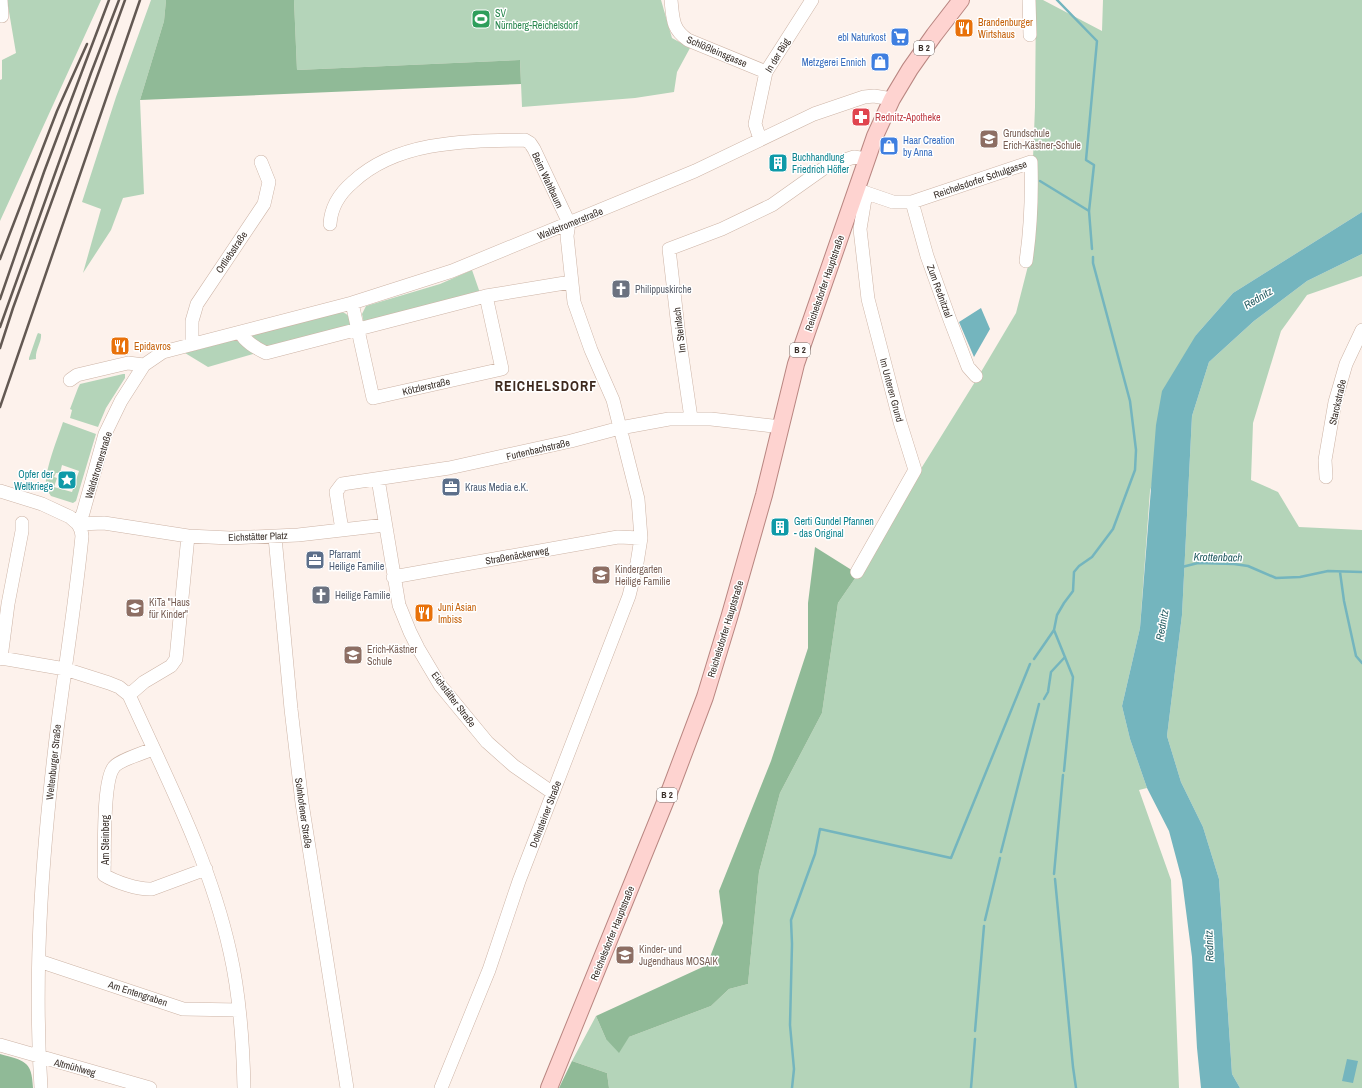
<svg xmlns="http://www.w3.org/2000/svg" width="1362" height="1088" viewBox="0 0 1362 1088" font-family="'Archivo Narrow',sans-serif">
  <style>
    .green { fill: #b4d4b9; fill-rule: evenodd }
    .forest { fill: #90ba97 }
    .water { fill: #74b5be }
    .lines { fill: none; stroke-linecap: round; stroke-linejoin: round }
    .stream { stroke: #74b5be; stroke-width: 2.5 }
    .minor-casing { stroke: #cdb4a6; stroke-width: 14 }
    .major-casing { stroke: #b98681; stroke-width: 18 }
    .minor { stroke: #fff; stroke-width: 13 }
    .major { stroke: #fed3d0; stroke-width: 16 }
    .rail { stroke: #635953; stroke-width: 2.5 }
    .labels { text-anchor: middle; stroke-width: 3; stroke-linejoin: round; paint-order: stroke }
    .shield { fill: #fff; stroke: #746d69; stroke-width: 1 }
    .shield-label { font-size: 9px; font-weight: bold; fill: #392f29 }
    .leisure-label { font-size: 10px; fill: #27864d; stroke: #fff; text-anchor: start }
    .food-label { font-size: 10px; fill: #c56008; stroke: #fff; text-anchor: start }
    .shop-label { font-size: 10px; fill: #366cbe; stroke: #fff; text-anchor: end }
    .street-label { font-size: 10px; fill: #392f29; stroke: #fff }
    .health-label { font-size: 10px; fill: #be3a42; stroke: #fff; text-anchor: start }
    .education-label { font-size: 10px; fill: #785e54; stroke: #fff; text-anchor: start }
    .culture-label { font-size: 10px; fill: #0d838f; stroke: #fff; text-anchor: start }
    .worship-label { font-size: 10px; fill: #5b616d; stroke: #fff; text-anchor: start }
    .service-label { font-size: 10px; fill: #4e5e75; stroke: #fff; text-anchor: start }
    .water-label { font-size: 11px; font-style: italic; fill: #255d63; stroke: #fff }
    .district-label { font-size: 14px; font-weight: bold; letter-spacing: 1px; fill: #3d291e; stroke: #fff }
  </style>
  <rect width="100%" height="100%" fill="#fdf2ec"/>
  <path class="green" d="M7,0H101L0,221V80L2,79V60L16,53Z
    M151,0H166L164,21L140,100L144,194L123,198L111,230L83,273L101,209L82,202L116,97Z
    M294,0H661L672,38L690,48L677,72L674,92L635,98L522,107L520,60L297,70Z
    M1036,0H1043L1102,31L1103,0H1362V212L1233,293L1196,335L1150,491L1140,628L1122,706L1130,739L1147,788L1139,790L1171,880L1179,1088H609L607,1073L572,1061L596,1016L606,1039L629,1037L711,1006L729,989L748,984L759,872L780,793L822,713L838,603L858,574L909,488L978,377L1016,313L1029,262L1035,107Z
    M1362,254V276L1307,295L1281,331L1253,423L1251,480L1278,492L1299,527L1362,530V1088H1240L1232,1074L1219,879L1203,827L1181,782L1167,736L1182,615L1192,416L1209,362L1254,321L1307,281Z
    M472,270L480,293L364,324L362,314L366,306L440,284Z
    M340,312C350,313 350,319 352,328L267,349L248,336Z
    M38,333L41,334C42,342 35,350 36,359L29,360V358L37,335Z
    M238,339L255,352L253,354L208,367L185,353Z
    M123,374H125V378L106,408L98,427L70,418L72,410L70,409L78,388L80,384Z
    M63,422L96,434L76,501L73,503L51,496C48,492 46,488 46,484C45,470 58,437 63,422ZM62,465L79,471L72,492L54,487L57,478L54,477L56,473H60Z"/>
  <path class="forest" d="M166,0H294L297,70L520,60L521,84L140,100L164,21Z
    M815,547L858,574L838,603L822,713L780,793L759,872L748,984L729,989L711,1006L629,1037L619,1053L606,1039L596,1016L707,965L723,923L719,891L771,761L808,648V603Z
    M0,1054C24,1061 32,1060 33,1088H0Z
    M572,1061L607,1073L609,1088H559Z"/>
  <path class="water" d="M1362,212V254L1307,281L1254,321L1209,362L1192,416L1182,615L1167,736L1181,782L1203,827L1219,879L1232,1074L1240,1088H1201L1197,1048L1192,957L1182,880L1169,831L1147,788L1130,739L1122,706L1140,628L1156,425L1162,391L1196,335L1233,293Z
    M981,308L990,329L974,357L959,322Z
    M1347,1059L1358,1061L1353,1083L1342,1081Z"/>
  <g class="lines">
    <path class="stream" d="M1057,0L1097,41L1086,160L1094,165L1089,211L1092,249
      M1040,181L1089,211
      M1182,567L1198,563L1234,564L1248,566L1276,578L1300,577L1328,571L1362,572
      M1340,572L1344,601L1356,656L1362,663
      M1054,630L1073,677L1064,771
      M1034,659L1054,630L1057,615L1064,603L1073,591L1074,572L1079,566L1092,557L1113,529L1135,470L1136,450L1130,401L1093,263V257
      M1044,699L1048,692L1051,672L1065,657
      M1001,852L1039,704
      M1054,874L1063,775
      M1055,879L1073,1067L1076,1088
      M985,920L1000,858
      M975,1031L984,926
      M792,1088L794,1069L790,1025L792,944L791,920L815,854L820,829L951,858L1030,664
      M971,1088L975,1039"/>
    <g class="minor-casing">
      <path id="minor" d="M1,0L2,16
        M671,0C673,19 672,29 688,40L766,72
        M1029,0L1030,35
        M760,139L755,124L766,72L812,0
        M858,190L893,202H912L1031,162C1032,195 1031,227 1026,261
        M912,202L927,256L950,320L968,367L976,376
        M330,224C331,206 340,193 353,182C398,140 467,141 525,140L530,143L534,149L569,223L567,236L574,302L591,350L613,400L638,499L641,538L637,563L629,596L519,881L489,970L441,1088
        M352,303L373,398L502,369L486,296
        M240,332C245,342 256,348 266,353L486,296L571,282
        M192,344V321L197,304L264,204L269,182L261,162
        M70,380L77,375L128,363L144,365
        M691,418L679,336L669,249L722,229L772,205L827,166L854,157L866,159
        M1326,477L1325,460L1335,402L1346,364L1362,330
        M378,479L399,605L410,632L418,648L440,685L487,742L514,766L553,793
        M0,491L42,504L70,517L78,524L81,530L82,536C76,598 66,660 58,722C43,843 33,966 41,1088
        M78,524L83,513L105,434L121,401L144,365L163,352L352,303L452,271L695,171L814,114L864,97L874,96L892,99
        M78,524L104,523L188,536L230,538L298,535L385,525
        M342,530L336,492L342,484L449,468L571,441L620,428L669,419H711L781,427
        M275,537L291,709L302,803L347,1088
        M857,572L915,470L900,422L868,299L860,229L866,193
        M393,577L618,537L641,538
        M1,658L65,669L109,683L119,687L129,695C167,779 210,861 230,952C240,996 243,1043 244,1088
        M0,659L1,658L8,604L22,531V523
        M129,695L144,682L171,666L176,659L188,536
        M153,749C145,752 118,761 114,767C102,781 105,854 104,875C115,882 139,890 152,889L206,869
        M39,961L183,1009L239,1010
        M0,1045L150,1088"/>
    </g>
    <g class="major-casing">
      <path id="major" d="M549,1088L670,790L705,697L729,618L764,495L796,364L875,136L892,99L910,69L934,35L961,0"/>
    </g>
    <use href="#minor" class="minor"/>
    <use href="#major" class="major"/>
    <path class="rail" d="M0,259L57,111L87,44
      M0,299L44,172L109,0
      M0,327L91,73L119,0
      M0,348L13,308L125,0
      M0,407L140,0"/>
  </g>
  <defs>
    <g id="stadium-square" transform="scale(1)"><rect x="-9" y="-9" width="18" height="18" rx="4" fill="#2e9e5b" stroke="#fff"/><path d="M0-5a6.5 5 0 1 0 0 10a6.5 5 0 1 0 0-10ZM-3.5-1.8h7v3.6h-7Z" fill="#fff"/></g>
    <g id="restaurant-square" transform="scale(1)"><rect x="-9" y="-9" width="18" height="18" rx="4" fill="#e8710a" stroke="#fff"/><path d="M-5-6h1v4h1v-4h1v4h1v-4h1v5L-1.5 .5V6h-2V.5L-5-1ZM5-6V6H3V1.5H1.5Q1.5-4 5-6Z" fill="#fff"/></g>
    <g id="supermarket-square" transform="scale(1)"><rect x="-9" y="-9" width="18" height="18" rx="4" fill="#3f7fe0" stroke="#fff"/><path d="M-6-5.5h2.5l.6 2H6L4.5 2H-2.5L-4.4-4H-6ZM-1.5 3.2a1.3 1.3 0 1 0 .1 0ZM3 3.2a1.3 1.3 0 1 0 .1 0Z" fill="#fff"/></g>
    <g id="shop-square" transform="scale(1)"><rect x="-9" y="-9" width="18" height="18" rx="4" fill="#3f7fe0" stroke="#fff"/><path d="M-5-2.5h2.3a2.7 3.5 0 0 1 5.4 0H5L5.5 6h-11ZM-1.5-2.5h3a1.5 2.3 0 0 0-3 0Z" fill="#fff"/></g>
    <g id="pharmacy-square" transform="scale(1)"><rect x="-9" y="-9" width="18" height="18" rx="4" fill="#e0444e" stroke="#fff"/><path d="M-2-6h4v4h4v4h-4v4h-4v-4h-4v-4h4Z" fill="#fff"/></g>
    <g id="school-square" transform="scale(1)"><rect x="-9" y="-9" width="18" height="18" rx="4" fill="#8d6e63" stroke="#fff"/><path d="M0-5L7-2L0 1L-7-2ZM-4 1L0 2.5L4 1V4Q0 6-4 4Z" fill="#fff"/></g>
    <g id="building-square" transform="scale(1)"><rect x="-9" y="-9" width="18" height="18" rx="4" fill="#0f9aa8" stroke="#fff"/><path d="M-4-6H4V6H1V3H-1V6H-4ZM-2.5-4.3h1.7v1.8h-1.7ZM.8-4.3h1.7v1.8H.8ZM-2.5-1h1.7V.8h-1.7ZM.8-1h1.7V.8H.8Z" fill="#fff"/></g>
    <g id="church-square" transform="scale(1)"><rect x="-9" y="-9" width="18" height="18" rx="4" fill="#6b7280" stroke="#fff"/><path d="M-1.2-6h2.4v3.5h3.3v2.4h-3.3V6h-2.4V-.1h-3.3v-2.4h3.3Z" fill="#fff"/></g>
    <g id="sight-square" transform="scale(1)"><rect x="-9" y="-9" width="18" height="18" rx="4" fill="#0f9aa8" stroke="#fff"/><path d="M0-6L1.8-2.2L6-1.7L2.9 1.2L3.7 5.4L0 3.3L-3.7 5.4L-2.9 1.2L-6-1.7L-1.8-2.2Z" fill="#fff"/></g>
    <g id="office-square" transform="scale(1)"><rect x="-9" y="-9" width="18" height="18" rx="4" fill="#5c6f8a" stroke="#fff"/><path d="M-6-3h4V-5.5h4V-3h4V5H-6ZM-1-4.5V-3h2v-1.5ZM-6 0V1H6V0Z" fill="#fff"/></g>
  </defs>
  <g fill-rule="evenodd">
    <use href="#stadium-square" x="481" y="19"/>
    <use href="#restaurant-square" x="964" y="28"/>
    <use href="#supermarket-square" x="900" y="37"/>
    <use href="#shop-square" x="880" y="62"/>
    <use href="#pharmacy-square" x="861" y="117"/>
    <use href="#school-square" x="989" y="139"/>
    <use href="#shop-square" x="889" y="146"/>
    <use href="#building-square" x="778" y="163"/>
    <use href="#church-square" x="621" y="289"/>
    <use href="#restaurant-square" x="120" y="346"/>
    <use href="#sight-square" x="67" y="480"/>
    <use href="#office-square" x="451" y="487"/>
    <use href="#building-square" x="780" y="527"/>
    <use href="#office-square" x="315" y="560"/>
    <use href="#school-square" x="601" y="575"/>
    <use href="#church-square" x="321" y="595"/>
    <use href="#school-square" x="135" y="608"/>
    <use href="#restaurant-square" x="424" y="613"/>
    <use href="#school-square" x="353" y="655"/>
    <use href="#school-square" x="625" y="955"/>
  </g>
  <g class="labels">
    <g class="shield">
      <rect x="914" y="41" width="20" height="14" rx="3"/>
      <rect x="790" y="343" width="20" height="14" rx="3"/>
      <rect x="657" y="788" width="20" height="14" rx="3"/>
    </g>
    <g class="shield-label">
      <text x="924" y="51">B 2</text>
      <text x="800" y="353">B 2</text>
      <text x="667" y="798">B 2</text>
    </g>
    <g class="leisure-label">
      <text x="495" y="17">SV<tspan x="495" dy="12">Nürnberg-Reichelsdorf</tspan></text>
    </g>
    <g class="food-label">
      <text x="978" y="26">Brandenburger<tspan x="978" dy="12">Wirtshaus</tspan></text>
      <text x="134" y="350">Epidavros</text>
      <text x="438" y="611">Juni Asian<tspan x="438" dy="12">Imbiss</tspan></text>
    </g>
    <g class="shop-label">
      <text x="886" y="41">ebl Naturkost</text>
      <text x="866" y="66">Metzgerei Ennich</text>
      <text x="903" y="144" text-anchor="start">Haar Creation<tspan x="903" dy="12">by Anna</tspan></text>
    </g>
    <g class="street-label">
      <text transform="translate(717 51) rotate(23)" y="4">Schlößleinsgasse</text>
      <text transform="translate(777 55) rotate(-59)" y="4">In der Büg</text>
      <text transform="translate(980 179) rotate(-19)" y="4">Reichelsdorfer Schulgasse</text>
      <text transform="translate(548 180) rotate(65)" y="4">Beim Wahlbaum</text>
      <text transform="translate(570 223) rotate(-22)" y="4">Waldstromerstraße</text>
      <text transform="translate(231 252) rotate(-56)" y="4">Ortliebstraße</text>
      <text transform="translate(824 283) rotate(-71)" y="4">Reichelsdorfer Hauptstraße</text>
      <text transform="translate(940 291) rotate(70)" y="4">Zum Rednitztal</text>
      <text transform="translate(679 330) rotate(-97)" y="4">Im Steinlach</text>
      <text transform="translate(426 386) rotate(-13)" y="4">Kötzlerstraße</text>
      <text transform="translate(892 390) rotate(75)" y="4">Im Unteren Grund</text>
      <text transform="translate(1337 402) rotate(-77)" y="4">Starckstraße</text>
      <text transform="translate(538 449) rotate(-13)" y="4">Furtenbachstraße</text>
      <text transform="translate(98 465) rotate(-73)" y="4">Waldstromerstraße</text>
      <text transform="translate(258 536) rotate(-2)" y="4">Eichstätter Platz</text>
      <text transform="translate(517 555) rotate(-10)" y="4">Straßenäckerweg</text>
      <text transform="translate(725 629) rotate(-73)" y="4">Reichelsdorfer Hauptstraße</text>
      <text transform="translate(454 699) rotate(53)" y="4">Eichstätter Straße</text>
      <text transform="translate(53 762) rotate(-84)" y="4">Weltenburger Straße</text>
      <text transform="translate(304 813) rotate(82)" y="4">Solnhofener Straße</text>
      <text transform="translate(545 814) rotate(-69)" y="4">Dollnsteiner Straße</text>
      <text transform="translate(105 840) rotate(-90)" y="4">Am Steinberg</text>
      <text transform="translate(612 933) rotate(-68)" y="4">Reichelsdorfer Hauptstraße</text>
      <text transform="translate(138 993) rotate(18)" y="4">Am Entengraben</text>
      <text transform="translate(75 1067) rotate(15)" y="4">Altmühlweg</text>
    </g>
    <g class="health-label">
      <text x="875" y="121">Rednitz-Apotheke</text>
    </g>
    <g class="education-label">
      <text x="1003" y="137">Grundschule<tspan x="1003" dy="12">Erich-Kästner-Schule</tspan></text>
      <text x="615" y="573">Kindergarten<tspan x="615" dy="12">Heilige Familie</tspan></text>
      <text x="149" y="606">KiTa "Haus<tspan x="149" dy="12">für Kinder"</tspan></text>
      <text x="367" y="653">Erich-Kästner<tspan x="367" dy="12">Schule</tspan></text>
      <text x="639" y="953">Kinder- und<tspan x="639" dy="12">Jugendhaus MOSAIK</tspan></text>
    </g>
    <g class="culture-label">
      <text x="792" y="161">Buchhandlung<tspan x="792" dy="12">Friedrich Höfler</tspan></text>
      <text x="53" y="478" text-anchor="end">Opfer der<tspan x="53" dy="12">Weltkriege</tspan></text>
      <text x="794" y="525">Gerti Gundel Pfannen<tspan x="794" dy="12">- das Original</tspan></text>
    </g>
    <g class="worship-label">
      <text x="635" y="293">Philippuskirche</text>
      <text x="335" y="599">Heilige Familie</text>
    </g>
    <g class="service-label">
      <text x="465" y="491">Kraus Media e.K.</text>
      <text x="329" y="558">Pfarramt<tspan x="329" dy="12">Heilige Familie</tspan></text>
    </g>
    <g class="water-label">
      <text transform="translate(1258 298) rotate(-31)" y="4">Rednitz</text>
      <text transform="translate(1218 557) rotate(1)" y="4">Krottenbach</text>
      <text transform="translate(1162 625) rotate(-80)" y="4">Rednitz</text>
      <text transform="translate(1209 946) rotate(-92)" y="4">Rednitz</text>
    </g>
    <g class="district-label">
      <text x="546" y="391">REICHELSDORF</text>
    </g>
  </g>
</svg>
